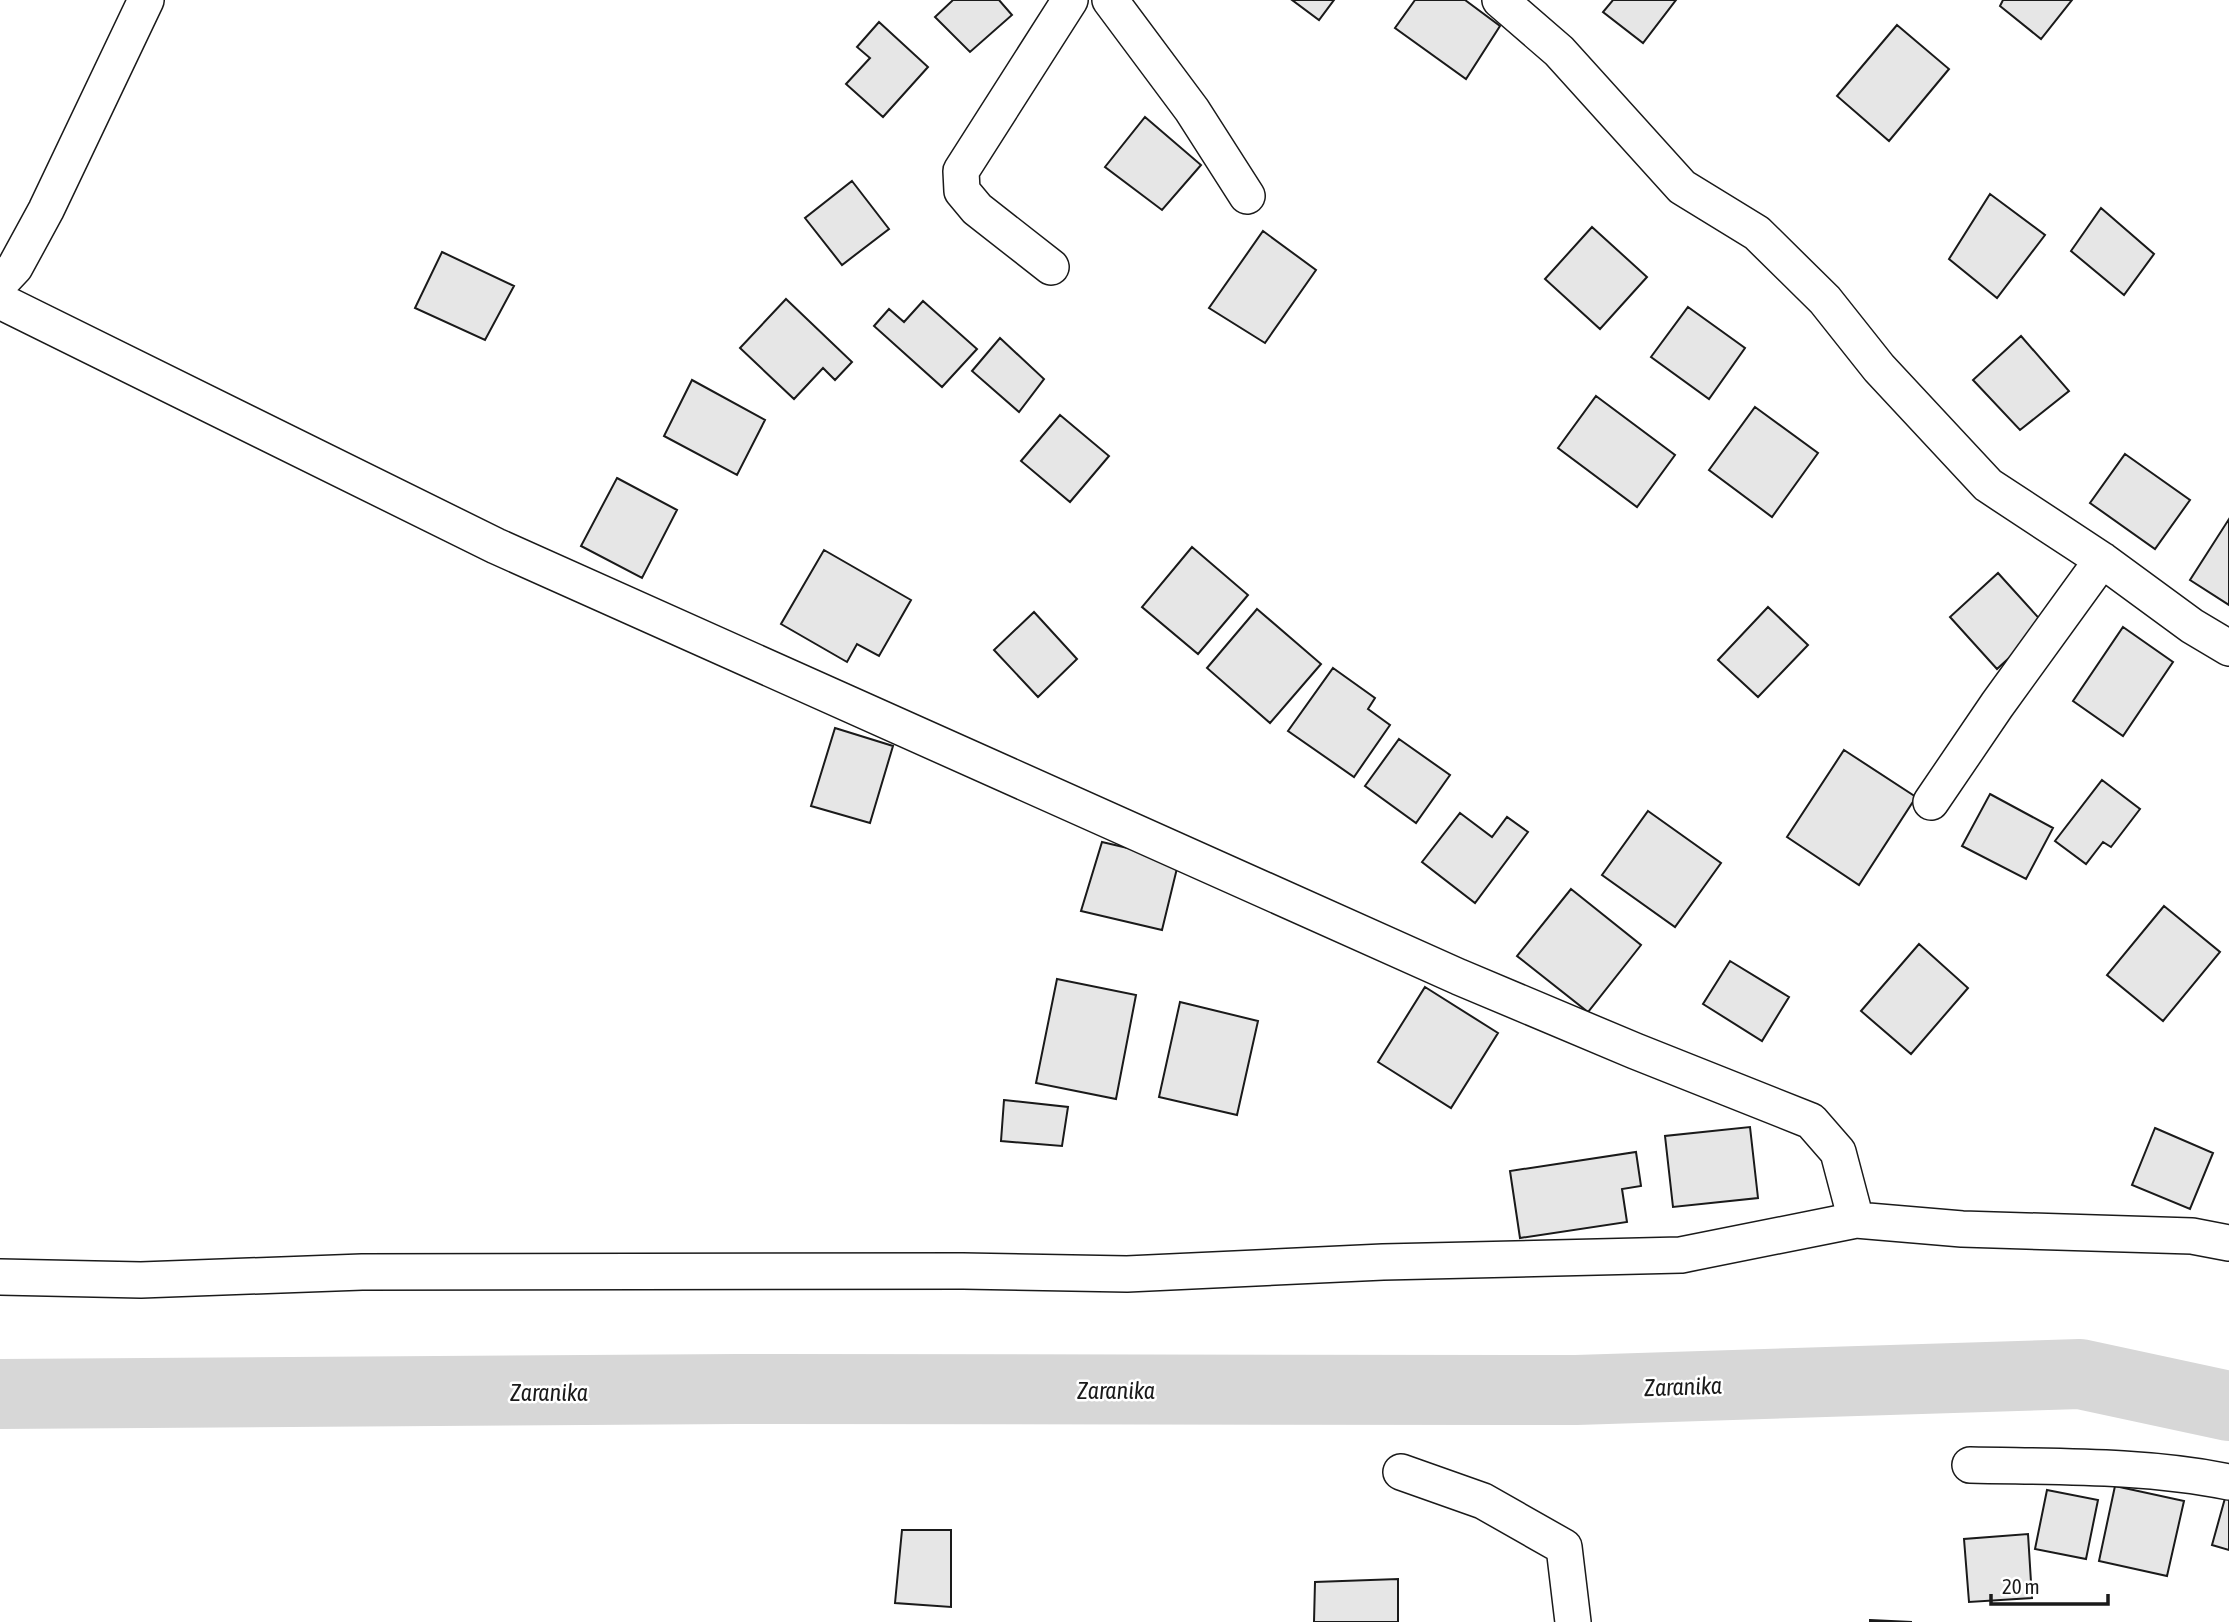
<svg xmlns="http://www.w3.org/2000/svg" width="2229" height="1622" viewBox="0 0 2229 1622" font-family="'Asap Condensed',sans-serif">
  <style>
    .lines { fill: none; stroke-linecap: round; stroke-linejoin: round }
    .river { stroke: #d7d7d7; stroke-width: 70 }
    .building { fill: #e6e6e6; stroke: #1a1a1a; stroke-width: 2 }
    .minor-casing { stroke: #1a1a1a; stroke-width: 38 }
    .minor { stroke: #fff; stroke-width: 35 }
    .labels { text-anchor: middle; stroke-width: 5; stroke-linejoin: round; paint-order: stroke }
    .water-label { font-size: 24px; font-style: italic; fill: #1a1a1a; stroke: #fff }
  </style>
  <rect width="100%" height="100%" fill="#fff"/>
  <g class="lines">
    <path class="river" d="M0,1394L737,1389L1576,1390L2080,1374L2229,1406"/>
  </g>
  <path class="building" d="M953,0H999L1012,15L970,52L935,17Z
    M1292,0H1334L1319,20Z
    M1415,0H1465L1500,26L1466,79L1395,28Z
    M1613,0H1676L1643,43L1603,12Z
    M2003,0H2072L2041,39L2000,6Z
    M879,22L928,67L883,117L846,84L870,58L857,47Z
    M1897,25L1949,69L1889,141L1837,96Z
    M1145,117L1201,165L1162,210L1105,167Z
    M852,181L889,229L842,265L805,218Z
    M1990,194L2045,235L1997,298L1949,259Z
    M2101,208L2154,254L2124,295L2071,251Z
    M1592,227L1647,277L1600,329L1545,279Z
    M1263,231L1316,270L1265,343L1209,308Z
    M442,252L514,286L485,340L415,308Z
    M786,299L852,362L835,380L823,368L794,399L740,348Z
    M923,301L977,349L942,387L874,326L889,309L904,322Z
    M1688,307L1745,348L1709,399L1651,357Z
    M2021,336L2069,391L2020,430L1973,380Z
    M1000,338L1044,379L1019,412L972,371Z
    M692,380L765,420L737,475L664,436Z
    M1596,396L1675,455L1637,507L1558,448Z
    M1755,407L1818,453L1772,517L1709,470Z
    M1060,415L1109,456L1070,502L1021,461Z
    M2125,454L2190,500L2155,549L2090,503Z
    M617,478L677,510L642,578L581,546Z
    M2229,519V605L2190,580Z
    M1192,547L1248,595L1198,654L1142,607Z
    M824,550L911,600L879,656L857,644L847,662L781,624Z
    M1998,573L2045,625L1997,669L1950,617Z
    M1768,607L1808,645L1758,697L1718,660Z
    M1257,609L1321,664L1270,723L1207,668Z
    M1034,612L1077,659L1038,697L994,650Z
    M2123,627L2173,662L2123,736L2073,701Z
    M1333,668L1375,698L1368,709L1390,725L1354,777L1288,731Z
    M835,728L893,746L870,823L811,806Z
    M1399,739L1450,775L1416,823L1365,786Z
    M1844,750L1916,797L1859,885L1787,837Z
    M2102,780L2140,809L2111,847L2103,842L2086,864L2055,841Z
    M1990,794L2053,828L2026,879L1962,846Z
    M1648,811L1721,863L1675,927L1602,875Z
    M1460,813L1492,837L1507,817L1528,832L1475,903L1422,862Z
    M1102,842L1179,860L1162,930L1081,911Z
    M1571,889L1641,945L1588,1012L1517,956Z
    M2164,906L2220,952L2163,1021L2107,975Z
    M1919,944L1968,988L1911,1054L1861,1011Z
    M1730,961L1789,997L1762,1041L1703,1004Z
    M1057,979L1136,995L1116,1099L1036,1083Z
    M1425,987L1498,1033L1451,1108L1378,1062Z
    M1180,1002L1258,1021L1237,1115L1159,1097Z
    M1004,1100L1068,1107L1062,1146L1001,1141Z
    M1750,1127L1758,1198L1673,1207L1665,1136Z
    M2155,1128L2213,1153L2190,1209L2132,1185Z
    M1636,1152L1641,1186L1622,1189L1627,1222L1520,1238L1510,1171Z
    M2115,1486L2184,1501L2167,1576L2099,1561Z
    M2047,1490L2098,1500L2086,1559L2035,1549Z
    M2227,1491H2229V1550L2212,1545Z
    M902,1530H951V1607L895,1603Z
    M2028,1534L2032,1598L1969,1602L1964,1539Z
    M1398,1579V1622H1314L1315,1582Z
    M1870,1620L1912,1622H1870Z"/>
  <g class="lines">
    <g class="minor-casing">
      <path id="minor" d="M1110,0L1192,110L1247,196
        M1500,0L1559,51L1682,187L1757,233L1825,300L1879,368L1988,485L2102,560L2192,626L2229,648
        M1051,267L977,209L962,191L961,171L1070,0
        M0,283L15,267L46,210L146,0
        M0,301L496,546L1459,977L1635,1051L1811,1121L1838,1152L1856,1220
        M1931,802L1997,705L2102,560
        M0,1277L141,1280L362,1272L963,1271L1127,1274L1383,1262L1681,1255L1856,1220L1962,1229L2192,1236L2229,1243
        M1970,1465C2056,1467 2145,1465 2229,1482
        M1401,1472L1483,1501L1564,1547L1573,1622"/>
    </g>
    <use href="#minor" class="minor"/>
  </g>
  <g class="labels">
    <g class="water-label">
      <text transform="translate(1683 1387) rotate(-2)" y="8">Zaranika</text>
      <text x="1116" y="1399">Zaranika</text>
      <text x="549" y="1401">Zaranika</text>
    </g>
  </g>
  <path d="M1991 1594v10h117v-10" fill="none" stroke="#1a1a1a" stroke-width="3.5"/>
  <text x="2002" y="1594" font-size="21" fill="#1a1a1a" stroke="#ffffff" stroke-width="5" paint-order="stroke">20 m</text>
</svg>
